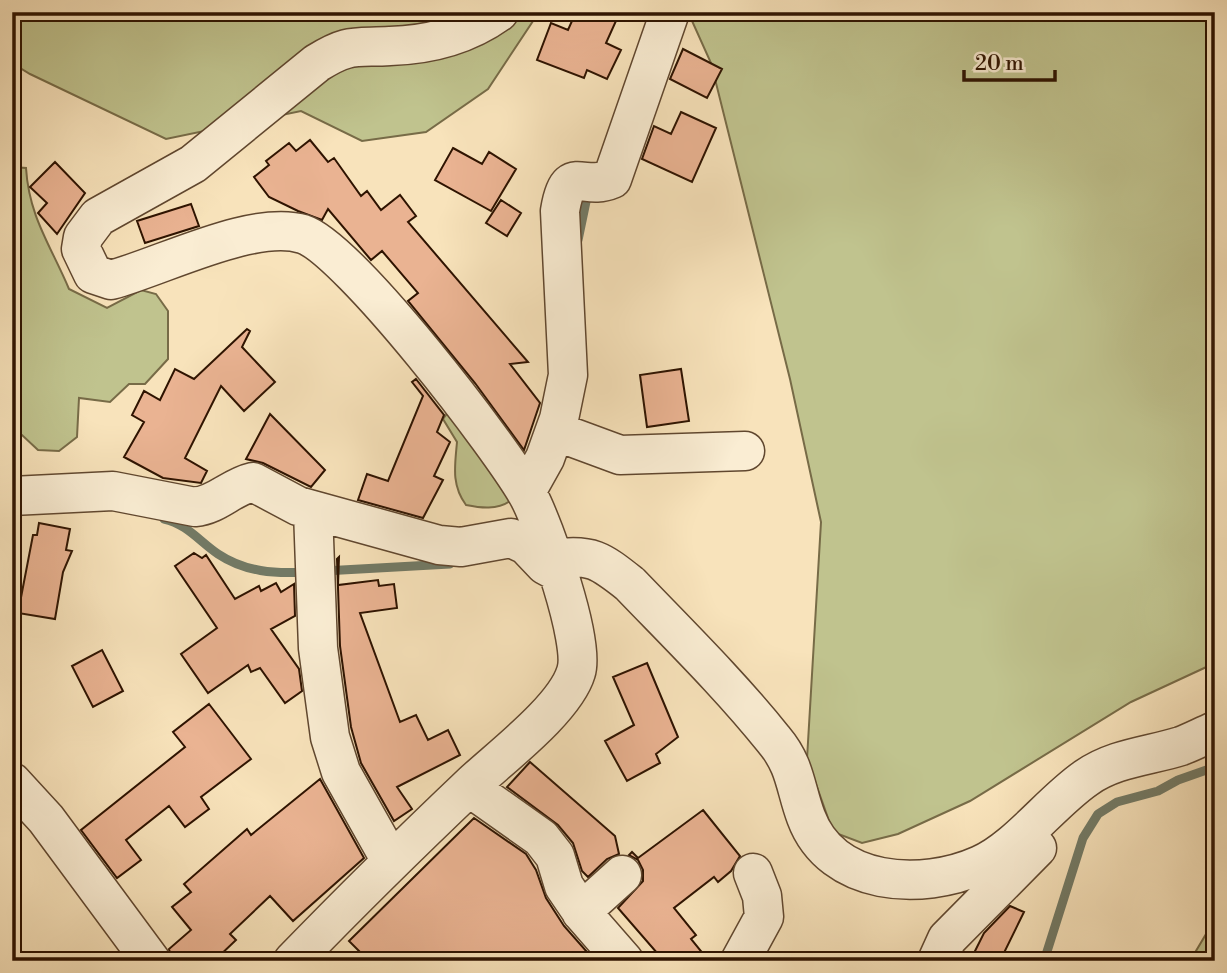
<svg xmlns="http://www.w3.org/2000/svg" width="1227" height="973" viewBox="0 0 1227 973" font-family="'Libre Bodoni',serif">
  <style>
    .green { fill: #c0c38e; stroke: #776b47; stroke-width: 2 }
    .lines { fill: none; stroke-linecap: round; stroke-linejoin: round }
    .stream { stroke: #727a66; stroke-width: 9 }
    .building { fill: #eab392; stroke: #2e1300; stroke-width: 2 }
    .minor-casing { stroke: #60472f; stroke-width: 41 }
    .minor { stroke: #faedd3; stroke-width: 38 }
  </style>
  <rect width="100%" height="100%" fill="#f8e3bb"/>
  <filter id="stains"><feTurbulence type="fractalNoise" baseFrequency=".00286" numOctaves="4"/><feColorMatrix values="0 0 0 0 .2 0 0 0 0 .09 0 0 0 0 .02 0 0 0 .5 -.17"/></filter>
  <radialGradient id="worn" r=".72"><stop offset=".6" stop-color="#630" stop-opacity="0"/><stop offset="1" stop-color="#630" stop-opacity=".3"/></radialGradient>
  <path class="green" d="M12,12H539L488,89L426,132L362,141L301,111L166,139L30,74L12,63Z
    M688,12H1215V663L1131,702L970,801L898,834L862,843L833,832L807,759L821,522L790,379L711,63Z
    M12,167L26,168C29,217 51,246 69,289L107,308L141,290L156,294L168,311V359L145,384H129L110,402L79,398L77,437L59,451L38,450L22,435L12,437Z
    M449,411L510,501C497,510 481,508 466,505C451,485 455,465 457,442L443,419Z
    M1215,919V961H1190Z"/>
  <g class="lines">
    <path class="stream" d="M578,240L588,192
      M164,519C187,524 200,542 218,554C245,572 275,574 306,572
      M324,571L450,564
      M1044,961L1083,838L1098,814L1117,802L1158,791L1178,780L1215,767"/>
  </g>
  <path class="building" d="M576,12H620L606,43L621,50L607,79L587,70L584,78L537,60L551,23L568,30Z
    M683,49L722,69L707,98L670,79Z
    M681,112L716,128L692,182L642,159L654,126L671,134Z
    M310,140L328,162L334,158L361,196L367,191L381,210L400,195L416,216L408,222L528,362L510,364L540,403L524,450L475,383L408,301L418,293L382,251L371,260L328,209L322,220L298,211L269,197L254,177L269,165L266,161L289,143L296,151Z
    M453,148L482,164L489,152L516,169L491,211L435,180Z
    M55,162L85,193L57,234L38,213L47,203L30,187Z
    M501,200L521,213L507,236L486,223Z
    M191,204L199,226L145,243L137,221Z
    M247,329L250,331L242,347L275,382L244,411L221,386L185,458L207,471L201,483L163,478L124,457L144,422L132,415L144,391L160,400L175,369L194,379Z
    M681,369L689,421L647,427L640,375Z
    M416,379L444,415L437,432L450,442L434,476L443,480L423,518L358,500L367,474L388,481L423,396L412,382Z
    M270,414L325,470L311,487L263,463L246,459Z
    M39,523L70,529L66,550L72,551L63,572L55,619L18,613L33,535H37Z
    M194,553L202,558L206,555L235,599L259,586L261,591L276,583L281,592L294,584L295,616L271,629L299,669L302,691L285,703L260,668L251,672L248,665L208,693L181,654L217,628L175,566Z
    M339,557L338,585L378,580L379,586L394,584L397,608L360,613L400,722L416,715L428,740L448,730L460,755L397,787L412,809L394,821L361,763L351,727L340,646L337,559Z
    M102,650L123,691L93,707L72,666Z
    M647,663L678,737L656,754L660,763L627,781L605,741L634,725L613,677Z
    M209,704L251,759L201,797L209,809L185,827L169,806L126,840L141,860L117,878L81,830L185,747L173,732Z
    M530,762L615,836L619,854L607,859L588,877L582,871L573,843L558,825L507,787Z
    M320,779L364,858L293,921L270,896L230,934L236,940L214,961H172L169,949L191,930L172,907L191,892L184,884L247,829L251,835Z
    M703,810L740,856L731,871L718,882L714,877L674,908L696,935L691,939L709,961H664L618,908L643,881V870L638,860L629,855L632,852L638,858Z
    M474,818L526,854L536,870L546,898L564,926L595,961H369L349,941Z
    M1010,906L1024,912L1000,961H970L984,933Z"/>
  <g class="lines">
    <g class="minor-casing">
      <path id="minor" d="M555,431L620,455L745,451
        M526,492L545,458L559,419L568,375L560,211C568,161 582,192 612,179L670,12
        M12,496L113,491L195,507C217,505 231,487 253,482L298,506L439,545L461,547L511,538L526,545L545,565L558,572
        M313,511L318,648L330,737L341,772L391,861
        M553,559C591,553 601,561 630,584C679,635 730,685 774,740C796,766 795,788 806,817C832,887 922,891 980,865C1017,849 1051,802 1086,778C1114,758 1149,756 1181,746C1192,742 1203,736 1215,731
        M12,782L46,819L151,961
        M469,787L541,838L555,856L564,886L583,914L624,961
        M581,912L622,875
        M293,961C351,901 411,842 472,784C501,757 565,709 576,672C586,642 544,526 529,497C502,448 349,249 303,234C253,219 163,266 111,280L93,274L81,249L83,237L98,217L193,164L317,63C349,43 354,48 390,46C429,45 467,35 499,12
        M740,961L764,917L762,896L753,873
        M937,961L947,939L1037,848"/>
    </g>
    <use href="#minor" class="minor"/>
  </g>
  <rect width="1227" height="973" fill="none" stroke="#f8e3bb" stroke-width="42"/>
  <rect x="14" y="14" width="1199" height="945" fill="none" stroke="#2e1300" stroke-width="3.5"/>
  <rect x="21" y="21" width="1185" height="931" fill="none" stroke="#2e1300" stroke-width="2"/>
  <path d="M964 70v10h91v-10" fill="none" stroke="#2e1300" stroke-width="3.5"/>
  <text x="975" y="70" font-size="21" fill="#2e1300" stroke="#faedd3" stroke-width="5" paint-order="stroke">20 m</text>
  <rect width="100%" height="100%" filter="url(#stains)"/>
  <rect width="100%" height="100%" fill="url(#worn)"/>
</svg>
